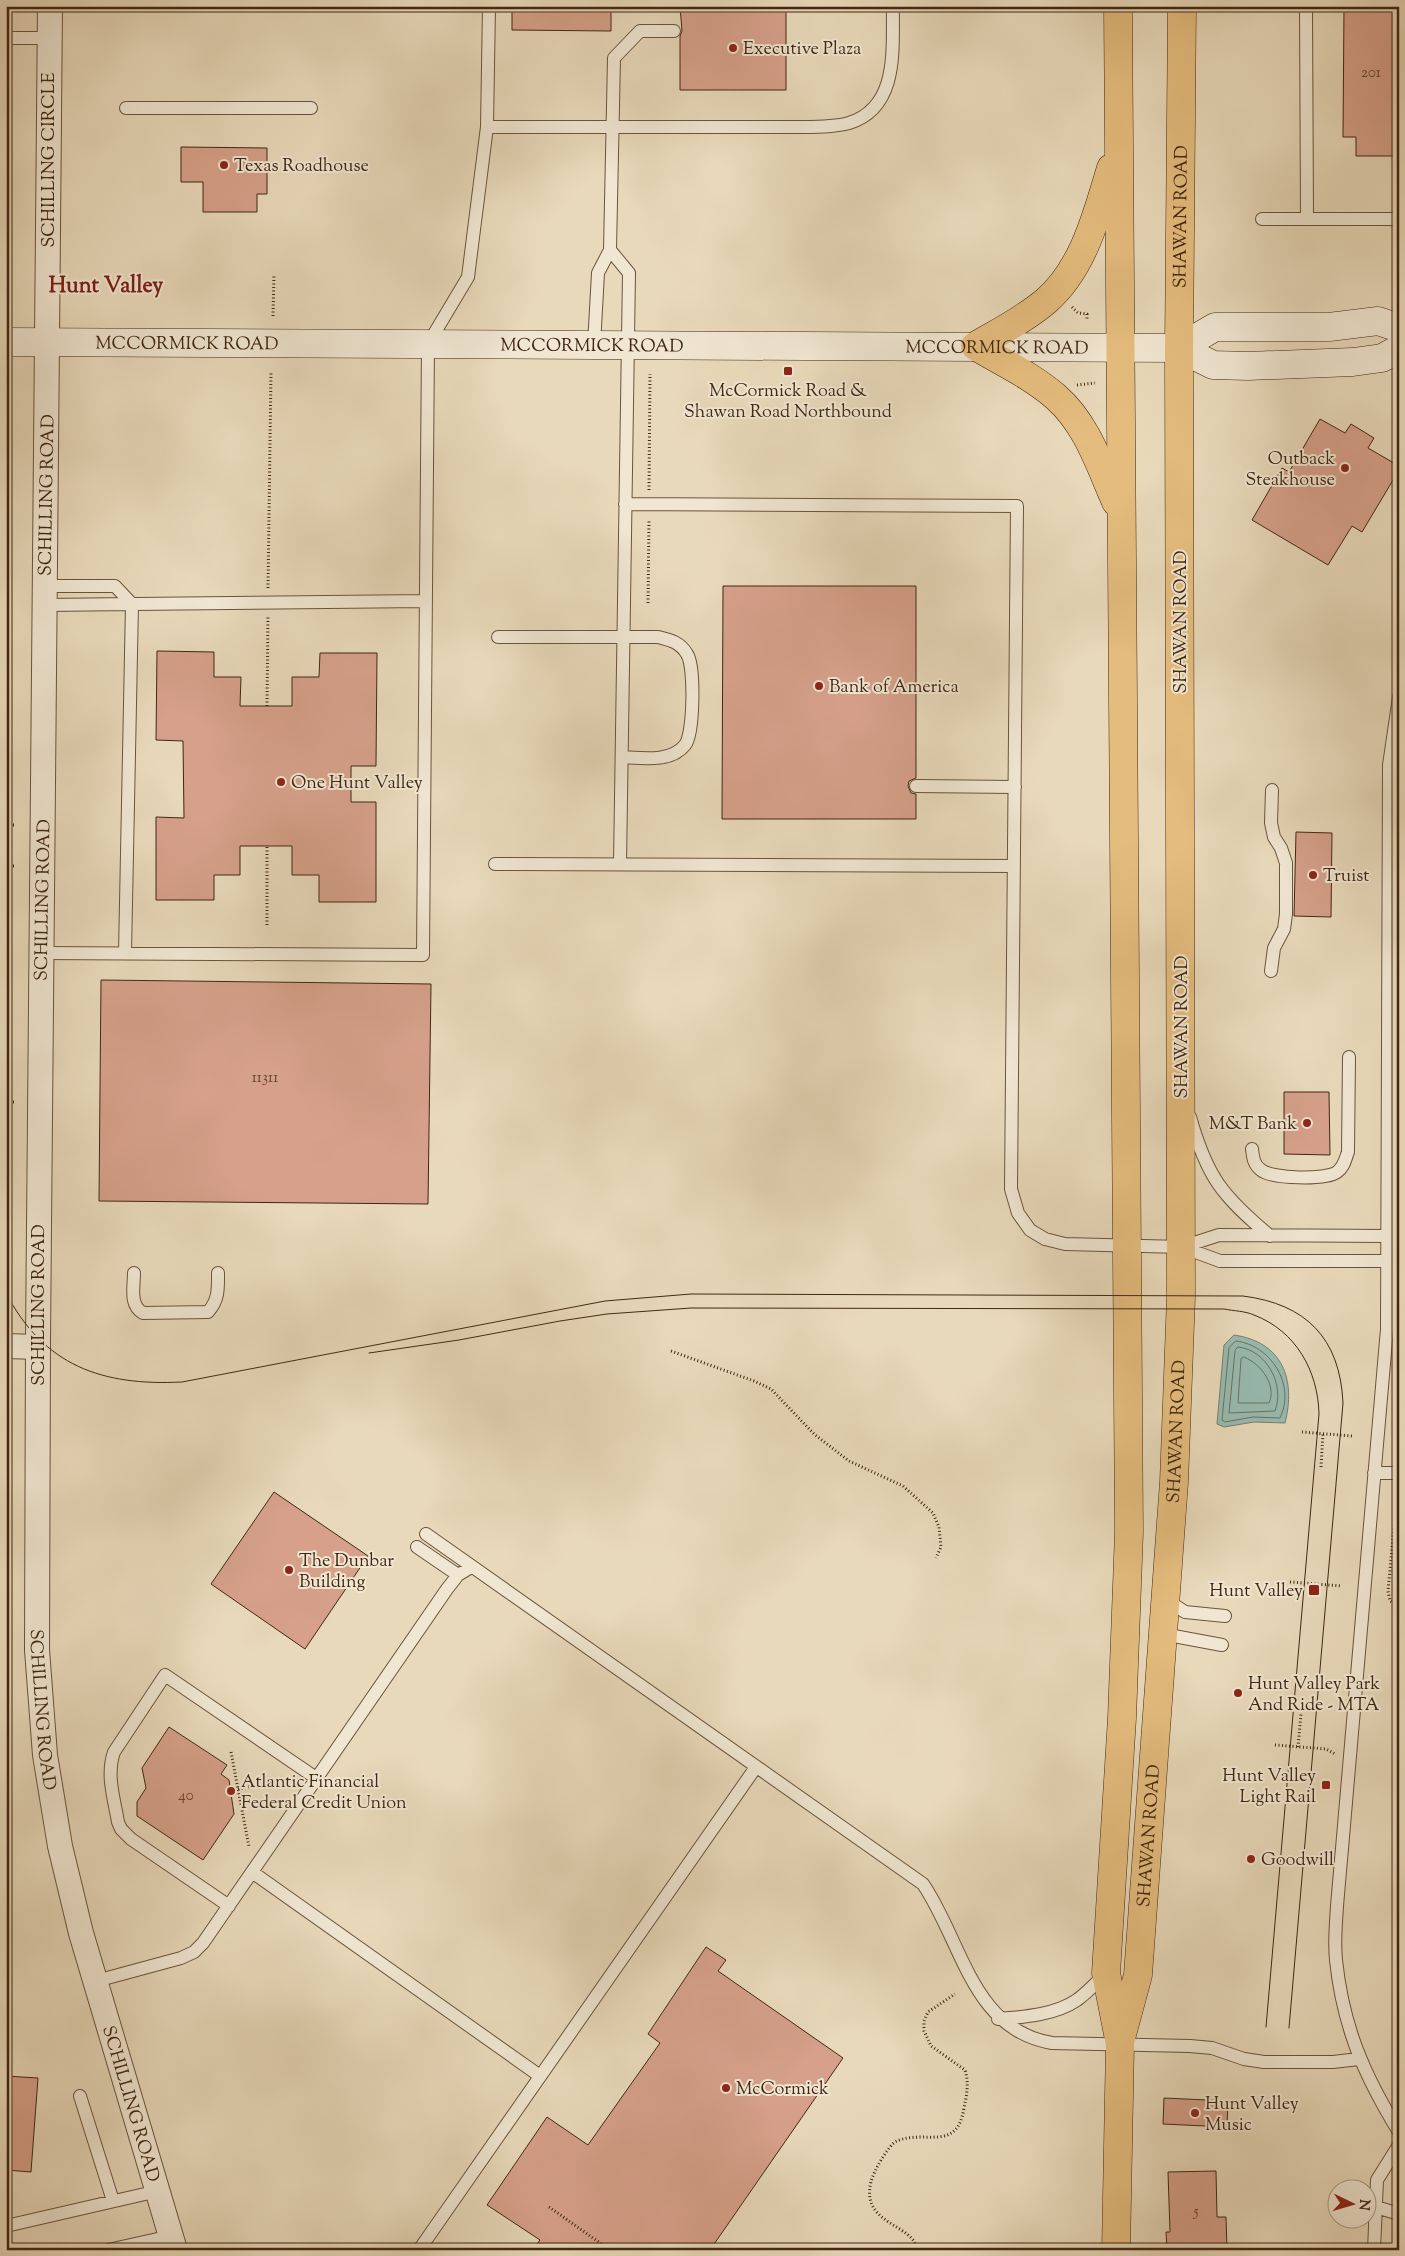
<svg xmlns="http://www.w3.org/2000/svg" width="1405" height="2256" viewBox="0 0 1405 2256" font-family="'Sorts Mill Goudy',serif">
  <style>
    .water { fill: #97bab0; stroke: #757f71 }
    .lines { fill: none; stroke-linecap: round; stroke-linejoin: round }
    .shore { stroke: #6c7061; stroke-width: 1 }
    .building { fill: #d6a08a; stroke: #412712 }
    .service-casing { stroke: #6b543c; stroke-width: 14 }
    .minor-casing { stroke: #6b543c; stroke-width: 26 }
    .secondary-casing { stroke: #412712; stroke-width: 29 }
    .primary-casing { stroke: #412712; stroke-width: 29 }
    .path { stroke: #412712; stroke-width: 3; stroke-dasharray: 1 2.5; stroke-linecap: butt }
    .service { stroke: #f0e6d2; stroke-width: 12 }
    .minor { stroke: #f0e6d2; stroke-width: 24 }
    .secondary { stroke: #f0e6d2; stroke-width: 28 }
    .primary { stroke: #e4bc7d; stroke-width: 28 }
    .tram { stroke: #412712; stroke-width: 1 }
    .poi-dot { fill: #8f2418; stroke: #f0e6d2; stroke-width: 2 }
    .labels { text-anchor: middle; stroke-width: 4; stroke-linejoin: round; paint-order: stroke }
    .number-label { font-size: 15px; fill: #664530 }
    .poi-label { font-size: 18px; fill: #412712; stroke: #f0e6d2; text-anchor: start }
    .street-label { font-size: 18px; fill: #412712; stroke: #f0e6d2 }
    .district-label { font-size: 22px; font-weight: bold; fill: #7a1f14; stroke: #f0e6d2 }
  </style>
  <rect width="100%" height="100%" fill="#e8d9ba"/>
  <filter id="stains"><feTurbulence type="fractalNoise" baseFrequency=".004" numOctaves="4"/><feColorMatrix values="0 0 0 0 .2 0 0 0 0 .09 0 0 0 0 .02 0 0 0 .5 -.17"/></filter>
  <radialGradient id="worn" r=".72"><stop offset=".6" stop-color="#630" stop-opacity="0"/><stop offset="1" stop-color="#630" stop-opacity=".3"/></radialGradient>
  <path class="water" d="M1234,1335C1283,1342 1296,1380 1285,1423L1254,1422L1224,1427L1217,1424L1224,1345Z"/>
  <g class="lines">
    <path class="shore" d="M1236,1341C1271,1345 1296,1385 1280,1418L1253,1417L1225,1422L1222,1420L1229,1348Z
      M1238,1347C1267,1350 1285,1385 1275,1411L1229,1413L1235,1351Z
      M1244,1357C1261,1364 1277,1385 1269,1403H1238L1241,1359Z"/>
  </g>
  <path class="building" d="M512,6H611V31L512,30Z
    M680,6H786V90H680V36L682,31Z
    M1344,6H1399V156H1356V137H1343Z
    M181,147L267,148V194H257V212H203V182H181Z
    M1320,419L1345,433L1351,424L1374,438L1368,448L1399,466V470L1362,532L1352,526L1328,565L1252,520L1282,468L1289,472Z
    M723,586H916V778L909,781L908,786L911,793L916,794V819H722Z
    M157,651L214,652V677H241L240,706H292V677H319L320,653H377L376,766H351V802H376V902H319V875H292V846H240V875H214V900H156V817L184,818L183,741L156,740Z
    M1296,832L1332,833L1331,917L1294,916Z
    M101,980L431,984L428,1204L99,1201Z
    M1284,1092H1329L1330,1155L1284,1154Z
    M274,1492L368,1556L305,1649L211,1584Z
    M169,1727L227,1765L221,1774L229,1780L234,1814L203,1860L137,1816V1802L146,1788L142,1768Z
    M706,1947L726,1960L718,1971L843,2058L710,2250H533L540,2240L487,2205L547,2117L588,2145L660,2043L648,2034Z
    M6,2076L38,2078L31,2172L6,2170Z
    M1164,2098L1228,2101L1227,2127L1163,2124Z
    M1216,2171L1217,2217H1226L1227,2250H1167L1166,2232H1170L1168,2172Z"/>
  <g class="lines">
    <g class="service-casing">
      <path id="service" d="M1306,6L1307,219
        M6,38H49
        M126,108H311
        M487,127H803C818,127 835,127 849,123C900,107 892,47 893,6
        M1262,219H1399
        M610,250L614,58L640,31H674
        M594,345L598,273L610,250L629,273L620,864
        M625,504L1017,506L1011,1189L1018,1213L1030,1230L1045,1239L1065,1244L1182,1247L1219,1235L1388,1236
        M45,605L132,604L115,586H45
        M498,637H658C670,640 680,642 687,654C695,666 694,734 685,745C671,763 641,758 622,757
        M1399,697L1389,765L1387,1329L1337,1906C1336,1924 1334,1942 1336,1960C1343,2027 1364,2075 1399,2132
        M916,786L1015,787
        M495,864L1014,866
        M41,953L423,955L428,344L468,277L487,127L489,6
        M125,953L132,604L424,601
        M1271,971L1274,948L1284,929L1286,914V863L1281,848L1274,837L1271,823L1272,790
        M1190,1117C1207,1177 1222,1196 1270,1236
        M1252,1149C1253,1158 1254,1165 1261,1170C1272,1179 1326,1180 1337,1172C1344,1167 1345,1160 1348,1152L1349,1057
        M1182,1247L1220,1261H1388
        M134,1273C134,1287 129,1305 143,1313L208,1312C219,1300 218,1288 218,1273
        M1374,1473H1399
        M426,1534L923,1884C962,1941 972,2030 1052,2043L1190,2046L1212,2048L1244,2059L1264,2062H1333L1359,2059
        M417,1547L458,1575
        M1167,1600L1185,1612L1225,1616
        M1163,1634L1222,1645
        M252,1872L540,2076
        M229,1906L131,1839L121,1829L118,1822C114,1798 106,1775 114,1752L165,1675L316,1778
        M96,1981L181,1958L194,1952L203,1943L447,1589L458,1575L471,1567
        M998,2019C1024,2017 1055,2015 1077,2000C1088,1992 1097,1982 1106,1973
        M80,2096L113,2201
        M1376,2207L1399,2214
        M6,2226L158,2191
        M108,2250L171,2236
        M419,2250L756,1767
        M1374,2250L1377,2180L1399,2145"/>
    </g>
    <g class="minor-casing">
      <g id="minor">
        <path id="s1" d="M50,6L38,1339L37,1650L45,1755L60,1846L81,1933L175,2250"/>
        <path d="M6,1346L38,1347"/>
      </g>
    </g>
    <g class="secondary-casing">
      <g id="secondary">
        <path id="s2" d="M6,342L1179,348L1213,365L1248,366L1353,362L1382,358L1399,349"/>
        <path d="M1179,348L1215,327H1329L1378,321L1399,328"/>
      </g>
    </g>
    <g class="primary-casing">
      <g id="primary">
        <path d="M1111,168C1097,214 1084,268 1046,301C1025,319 999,332 975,346C1002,362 1032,376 1056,397C1087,424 1100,466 1116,502"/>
        <path id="s3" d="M1121,2038L1138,1975L1174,1482L1181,1297L1179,348L1182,6"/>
        <path d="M1116,2250L1120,2044L1106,1973L1122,1718L1129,1532L1118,6"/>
      </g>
    </g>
    <path class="path" d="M1072,307L1078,313L1087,314V320
      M273,316L274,275
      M1077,385L1095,383
      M649,490L650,374
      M268,588L271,371
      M648,603L649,519
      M267,706L268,616
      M6,825H16
      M6,866H15
      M267,925V846
      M6,1102H14
      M671,1351L754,1381L771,1389L814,1434L849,1461L903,1486L933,1513L939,1527L941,1547L936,1558
      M1302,1432L1352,1436
      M1321,1467L1323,1433
      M1399,1512L1394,1526L1388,1591L1390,1601L1399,1606
      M1290,1582L1342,1586
      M1275,1745L1326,1749L1335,1754
      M1298,1747L1301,1714
      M231,1752L249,1847
      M238,1789L275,1782
      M549,2207L610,2250
      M917,2250C915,2224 860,2225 871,2182C873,2172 889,2144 897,2141C925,2129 957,2153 964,2108C967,2094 969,2083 965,2070L931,2046L924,2031V2021L928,2012L955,1994"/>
    <use href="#service" class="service"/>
    <use href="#minor" class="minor"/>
    <use href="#secondary" class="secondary"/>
    <use href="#primary" class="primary"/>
    <path class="tram" d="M6,1293C44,1366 102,1386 182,1382L605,1301L691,1294L1243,1296C1306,1304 1340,1338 1343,1403L1289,2028
      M369,1353L459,1340L560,1321L607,1314L691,1308L1224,1309C1234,1311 1245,1311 1254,1315C1296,1331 1318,1371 1319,1414L1266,2027"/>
  </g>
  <g class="poi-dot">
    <circle cx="733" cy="48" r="5"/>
    <circle cx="224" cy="165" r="5"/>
    <rect x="783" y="366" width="10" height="10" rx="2.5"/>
    <circle cx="1345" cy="468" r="5"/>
    <circle cx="819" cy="686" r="5"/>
    <circle cx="281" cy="782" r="5"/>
    <circle cx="1313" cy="875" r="5"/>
    <circle cx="1307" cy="1123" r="5"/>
    <circle cx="289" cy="1570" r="5"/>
    <rect x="1308" y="1584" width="12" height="12" rx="2.5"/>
    <circle cx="1238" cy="1693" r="5"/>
    <rect x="1321" y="1780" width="10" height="10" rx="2.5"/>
    <circle cx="231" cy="1791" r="5"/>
    <circle cx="1251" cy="1859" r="5"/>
    <circle cx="726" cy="2088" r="5"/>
    <circle cx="1195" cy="2113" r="5"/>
  </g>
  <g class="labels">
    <g class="number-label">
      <text x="1371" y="77">201</text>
      <text x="265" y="1082">11311</text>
      <text x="186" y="1800">40</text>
      <text x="1196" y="2216">5</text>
    </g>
    <g class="poi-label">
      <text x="743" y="54">Executive Plaza</text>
      <text x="234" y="171">Texas Roadhouse</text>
      <text x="788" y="396" text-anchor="middle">McCormick Road &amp;<tspan x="788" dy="21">Shawan Road Northbound</tspan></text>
      <text x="1335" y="464" text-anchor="end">Outback<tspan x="1335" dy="21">Steakhouse</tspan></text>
      <text x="829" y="692">Bank of America</text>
      <text x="291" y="788">One Hunt Valley</text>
      <text x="1323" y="881">Truist</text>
      <text x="1297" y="1129" text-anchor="end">M&amp;T Bank</text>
      <text x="299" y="1566">The Dunbar<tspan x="299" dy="21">Building</tspan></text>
      <text x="1303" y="1596" text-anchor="end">Hunt Valley</text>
      <text x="1248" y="1689">Hunt Valley Park<tspan x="1248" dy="21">And Ride - MTA</tspan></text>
      <text x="1316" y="1781" text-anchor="end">Hunt Valley<tspan x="1316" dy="21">Light Rail</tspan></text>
      <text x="241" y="1787">Atlantic Financial<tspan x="241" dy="21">Federal Credit Union</tspan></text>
      <text x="1261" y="1865">Goodwill</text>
      <text x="736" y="2094">McCormick</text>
      <text x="1205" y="2109">Hunt Valley<tspan x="1205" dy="21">Music</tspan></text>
    </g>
    <g class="street-label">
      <text transform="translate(48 160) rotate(-90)" y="6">SCHILLING CIRCLE</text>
      <text dy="6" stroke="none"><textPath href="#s3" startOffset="1825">SHAWAN ROAD</textPath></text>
      <text dy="6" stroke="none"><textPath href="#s2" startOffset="181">MCCORMICK ROAD</textPath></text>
      <text dy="6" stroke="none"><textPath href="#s2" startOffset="586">MCCORMICK ROAD</textPath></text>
      <text dy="6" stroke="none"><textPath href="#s2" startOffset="991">MCCORMICK ROAD</textPath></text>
      <text transform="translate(46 495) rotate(-89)" y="6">SCHILLING ROAD</text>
      <text transform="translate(1180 622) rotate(-90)" y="6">SHAWAN ROAD</text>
      <text transform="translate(42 900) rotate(-89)" y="6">SCHILLING ROAD</text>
      <text transform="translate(1181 1027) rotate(-90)" y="6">SHAWAN ROAD</text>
      <text transform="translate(38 1305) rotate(-90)" y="6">SCHILLING ROAD</text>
      <text dy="6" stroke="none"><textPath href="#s3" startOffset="610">SHAWAN ROAD</textPath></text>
      <text dy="6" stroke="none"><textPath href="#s1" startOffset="1704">SCHILLING ROAD</textPath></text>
      <text dy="6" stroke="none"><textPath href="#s3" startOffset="205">SHAWAN ROAD</textPath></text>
      <text dy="6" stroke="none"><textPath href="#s1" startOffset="2109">SCHILLING ROAD</textPath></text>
    </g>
    <g class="district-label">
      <text x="106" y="292">Hunt Valley</text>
    </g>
  </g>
  <rect width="1405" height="2256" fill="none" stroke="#e8d9ba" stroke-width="25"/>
  <rect x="8" y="8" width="1390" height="2241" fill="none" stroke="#412712" stroke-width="2.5"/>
  <rect x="12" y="12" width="1380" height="2231" fill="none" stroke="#412712"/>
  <g transform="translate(1352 2204) rotate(95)"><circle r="24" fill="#f0e6d2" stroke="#aa9a85"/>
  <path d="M0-4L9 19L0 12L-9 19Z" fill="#8f2418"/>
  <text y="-8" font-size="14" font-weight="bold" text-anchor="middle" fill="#412712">N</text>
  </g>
  <rect width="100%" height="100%" filter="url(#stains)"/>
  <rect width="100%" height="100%" fill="url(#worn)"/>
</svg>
